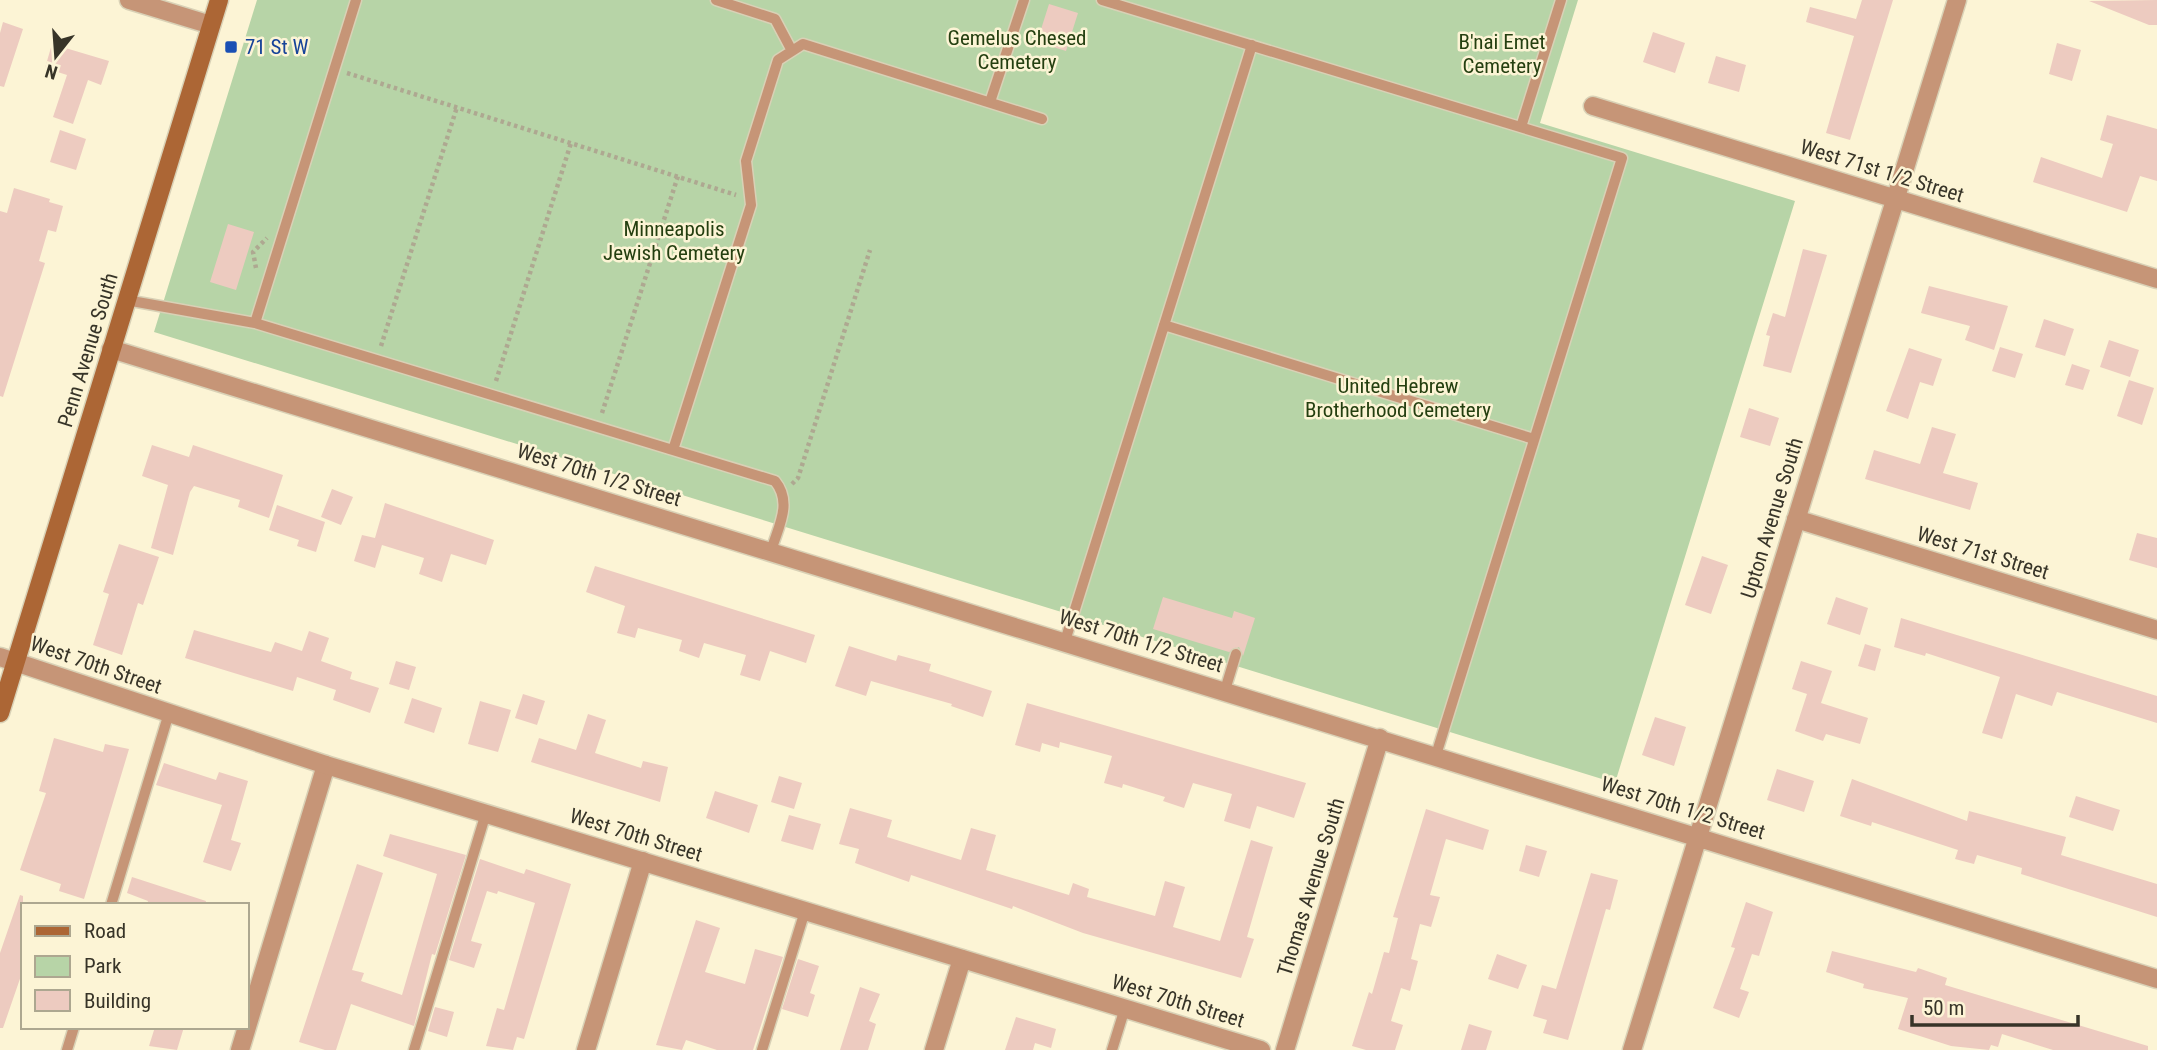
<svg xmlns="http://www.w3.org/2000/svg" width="2157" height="1050" viewBox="0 0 2157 1050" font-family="'Roboto Condensed',sans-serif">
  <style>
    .green { fill: #b7d4a7 }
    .building { fill: #edcbc0 }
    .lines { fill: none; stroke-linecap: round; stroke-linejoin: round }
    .service-casing { stroke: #d9d1b6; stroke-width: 13 }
    .minor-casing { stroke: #d9d1b6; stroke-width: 21 }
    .tertiary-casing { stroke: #d9d1b6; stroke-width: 21 }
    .secondary-casing { stroke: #d9d1b6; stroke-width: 21 }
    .path { stroke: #aea891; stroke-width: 4.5; stroke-dasharray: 3.5 3.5; stroke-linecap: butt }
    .service { stroke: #c69577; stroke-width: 10 }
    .minor { stroke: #c69577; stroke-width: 18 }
    .tertiary { stroke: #c69577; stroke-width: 18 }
    .secondary { stroke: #ac6635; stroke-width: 18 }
    .transit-dot { fill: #1a4fb4; stroke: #fcf4d5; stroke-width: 2.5 }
    .labels { text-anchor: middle; stroke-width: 5; stroke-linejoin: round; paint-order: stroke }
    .park-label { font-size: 21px; fill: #243f10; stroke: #fcf4d5 }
    .transit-label { font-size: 21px; fill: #164399; stroke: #fcf4d5; text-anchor: start }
    .street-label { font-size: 21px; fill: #373428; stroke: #fcf4d5 }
  </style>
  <rect width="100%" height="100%" fill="#fcf4d5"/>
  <path class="green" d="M257,0H1578L1540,123L1795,201L1615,783L154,332Z"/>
  <path class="building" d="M1862,0H1893L1850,140L1826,133L1854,36L1806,22L1810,7L1856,19Z
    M2157,0V25H2149L2089,1Z
    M1049,4L1078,13L1066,51L1037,42Z
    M3,22L23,29L4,87L0,86V33Z
    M1653,32L1685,43L1675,73L1643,62Z
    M2057,43L2081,50L2072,81L2049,74Z
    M52,44L109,61L101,85L88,80L73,124L53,117L67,75L45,68Z
    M1716,56L1746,65L1739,92L1708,83Z
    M2107,115L2157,129V181L2140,176L2127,212L2033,182L2041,157L2102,178L2113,144L2100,140Z
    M60,130L86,139L76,170L50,162Z
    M14,188L50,199L49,202L63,206L56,232L48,230L39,261L45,263L3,397L0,396V211L7,213Z
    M228,224L254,232L236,290L210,282Z
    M1803,249L1827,255L1791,373L1763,366L1770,336L1766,335L1773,313L1785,317Z
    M1929,286L2008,306L1994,350L1965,340L1970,326L1921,313Z
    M2044,319L2074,329L2065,356L2035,347Z
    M2109,340L2139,350L2130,377L2100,367Z
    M2000,347L2023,354L2015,378L1992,371Z
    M1909,348L1942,359L1933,386L1920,382L1908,419L1886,411Z
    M2072,364L2090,370L2083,390L2065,385Z
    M2129,380L2154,388L2142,425L2117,416Z
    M1749,408L1779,418L1770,446L1740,437Z
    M1932,427L1956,434L1943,473L1978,483L1970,510L1865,479L1874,450L1920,464Z
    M152,445L189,457L193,445L283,475L269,518L238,507L240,500L194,486L190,492L173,555L151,548L168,485L142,476Z
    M332,489L353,497L341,525L321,517Z
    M385,503L494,540L486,565L451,554L442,582L419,574L424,558L382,545L375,568L354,561L362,535L375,538Z
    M277,505L325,522L316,552L297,546L299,540L269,530Z
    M2137,533L2157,538V568L2129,560Z
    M119,544L159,557L143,605L138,603L122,655L93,645L109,594L103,592Z
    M1702,556L1728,565L1711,614L1685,605Z
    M595,566L815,635L806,663L770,651L760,681L740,675L746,655L704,643L699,658L679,651L682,640L638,628L635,638L617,633L625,606L586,592Z
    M1163,597L1232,618L1234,611L1255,618L1243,656L1239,647L1229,652L1153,629Z
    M1836,597L1868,608L1860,635L1827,624Z
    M1901,618L2157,696V723L2057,692L2052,706L2016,694L2002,739L1982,733L2000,677L1926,653L1925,656L1894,647Z
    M194,630L271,652L275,642L302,651L309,631L329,638L321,661L352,672L350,679L379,688L370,713L333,700L336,690L297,677L293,691L185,658Z
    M1865,644L1881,649L1875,671L1858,666Z
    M849,646L896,661L898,655L931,664L929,671L992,691L983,717L951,706L952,704L871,681L866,696L835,686Z
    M396,661L416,667L409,690L389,684Z
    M1801,661L1832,671L1821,703L1868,718L1860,744L1826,734L1823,741L1795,731L1807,694L1792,689Z
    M523,694L545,701L537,725L515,718Z
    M412,698L442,708L434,733L404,723Z
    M480,701L511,710L498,752L468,744Z
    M1027,703L1306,783L1294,818L1257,806L1250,829L1224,821L1232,794L1193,783L1184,808L1163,801L1165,797L1123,784L1122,788L1104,783L1112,756L1060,742L1059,748L1042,743L1040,752L1015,745Z
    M588,714L606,720L595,753L641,768L643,761L668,767L660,802L531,762L539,738L576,750Z
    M1655,717L1686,727L1674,766L1642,755Z
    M54,738L103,752L105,744L129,749L84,899L59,891L61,884L20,870L46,793L39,791Z
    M164,763L216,780L219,772L248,781L231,840L241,843L231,871L203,862L222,805L156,785Z
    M1777,769L1814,781L1804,812L1767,800Z
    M779,776L802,783L794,809L771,802Z
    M1852,779L1967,821L1969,811L2066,837L2061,855L2157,884V917L2021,874L2022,868L1977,855L1974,864L1955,859L1958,850L1872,822L1871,826L1840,816Z
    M715,791L758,805L749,833L706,818Z
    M2076,796L2120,810L2113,831L2069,817Z
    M850,808L892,820L887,837L961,860L971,828L996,835L986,870L1069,895L1073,883L1089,889L1087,897L1155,916L1165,881L1185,887L1173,927L1220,941L1251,840L1273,847L1247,937L1254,939L1241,978L1083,933L1013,906L1012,909L911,875L909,882L855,863L859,849L839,844Z
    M1426,809L1489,830L1483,850L1446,839L1430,895L1440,897L1431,927L1420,924L1411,959L1418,961L1410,991L1401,988L1391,1021L1403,1025L1395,1050H1366L1352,1046L1369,992L1372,994L1384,952L1389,953L1398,918L1393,917Z
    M789,815L821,824L813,850L781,841Z
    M390,834L466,855L435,955L432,954L414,1026L351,1004L336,1050H325L299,1042L357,864L383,873L352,970L364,973L361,981L402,995L437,874L383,856Z
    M1526,845L1547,851L1539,877L1519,871Z
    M480,859L524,874L526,869L571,884L524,1039L517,1037L513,1050L486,1046L497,1008L504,1010L535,903L498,891L497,894L487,891L471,941L482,944L474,968L449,960Z
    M1591,873L1618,880L1610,910L1606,909L1568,1040L1543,1033L1547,1020L1533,1016L1542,985L1556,989Z
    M132,877L206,901L205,905H147L148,901L127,893Z
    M20,895L23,896V970L3,1028H0V953Z
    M1746,902L1773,912L1759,956L1752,954L1740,989L1749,992L1739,1018L1713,1008L1735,948L1731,947Z
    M696,920L720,928L705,972L745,984L755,949L783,957L753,1050H717L686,1040L682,1050L656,1045Z
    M1832,951L1916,972L1918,968L1947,978L1945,985L2148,1046V1050H2053L2002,1034L1998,1047L1991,1045L1989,1050L1951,1046L1898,1029L1908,998L1863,988L1864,984L1826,972Z
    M1497,954L1527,965L1518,989L1488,979Z
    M798,959L819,966L810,993L815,995L808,1017L782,1009Z
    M860,987L880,994L869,1021L876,1024L868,1050H840Z
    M435,1007L454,1012L447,1037L428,1031Z
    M1016,1017L1056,1029L1051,1048L1035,1043L1033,1050H1005Z
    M1469,1024L1492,1031L1486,1050H1461Z
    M155,1027H184L177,1050L149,1046Z"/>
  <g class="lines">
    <g class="service-casing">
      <path id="service" d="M716,0L775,19L792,51
        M1102,0L1622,158L1436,755
        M990,102L1024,0
        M1521,127L1561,0
        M126,300L255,323L775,481C793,503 778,527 771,551
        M255,323L356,0
        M1164,325L1534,439
        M673,450L751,205L746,161L778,60L803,44L1042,119
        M1065,641L1252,45
        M1225,690L1236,654
        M111,905L169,713
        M67,1050L74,1027
        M414,1050L486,813
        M762,1050L805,911
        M1112,1050L1125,1008"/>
    </g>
    <g class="minor-casing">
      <path id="minor" d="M129,0L211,25
        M1593,106L2157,279
        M111,349L2157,979
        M1796,519L2157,630
        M240,1050L326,765
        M586,1050L643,861
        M934,1050L962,959
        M1285,1050L1380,738
        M1632,1050L1957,0"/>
    </g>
    <g class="tertiary-casing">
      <path id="tertiary" d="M0,657L326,765L1261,1050"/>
    </g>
    <g class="secondary-casing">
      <path id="secondary" d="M0,713L219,0"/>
    </g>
    <path class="path" d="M347,73L736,195
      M256,268L253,252L267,238
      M381,346L457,107
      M496,381L571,143
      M602,413L678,176
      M792,484L798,478L870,250"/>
    <use href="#service" class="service"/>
    <use href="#minor" class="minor"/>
    <use href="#tertiary" class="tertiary"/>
    <use href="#secondary" class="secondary"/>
  </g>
  <rect class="transit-dot" x="224" y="40" width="14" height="14" rx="3.5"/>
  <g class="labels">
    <g class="park-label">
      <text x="1017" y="45">Gemelus Chesed<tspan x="1017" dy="24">Cemetery</tspan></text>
      <text x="1502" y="49">B'nai Emet<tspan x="1502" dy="24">Cemetery</tspan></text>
      <text x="674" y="236">Minneapolis<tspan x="674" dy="24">Jewish Cemetery</tspan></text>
      <text x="1398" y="393">United Hebrew<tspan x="1398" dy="24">Brotherhood Cemetery</tspan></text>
    </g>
    <g class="transit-label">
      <text x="245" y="54">71 St W</text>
    </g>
    <g class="street-label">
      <text transform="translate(1882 171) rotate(17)" y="7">West 71st 1/2 Street</text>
      <text transform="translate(88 350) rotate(-73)" y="7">Penn Avenue South</text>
      <text transform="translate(599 475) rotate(17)" y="7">West 70th 1/2 Street</text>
      <text transform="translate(1772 518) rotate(-73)" y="7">Upton Avenue South</text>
      <text transform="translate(1983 553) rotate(17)" y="7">West 71st Street</text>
      <text transform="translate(1141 641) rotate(17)" y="7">West 70th 1/2 Street</text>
      <text transform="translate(96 665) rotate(19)" y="7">West 70th Street</text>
      <text transform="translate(1683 808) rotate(17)" y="7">West 70th 1/2 Street</text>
      <text transform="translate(636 835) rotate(17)" y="7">West 70th Street</text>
      <text transform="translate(1311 887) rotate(-73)" y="7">Thomas Avenue South</text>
      <text transform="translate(1178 1001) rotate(17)" y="7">West 70th Street</text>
    </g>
  </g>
  <rect x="21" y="903" width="228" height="126" fill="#fcf4d5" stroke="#ada790" stroke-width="2"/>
  <rect x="35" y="926" width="35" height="10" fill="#ac6635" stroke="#ada790" stroke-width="2"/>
  <text x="84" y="938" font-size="21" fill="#373428">Road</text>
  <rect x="35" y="956" width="35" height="21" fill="#b7d4a7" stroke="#ada790" stroke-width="2"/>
  <text x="84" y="973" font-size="21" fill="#373428">Park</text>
  <rect x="35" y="990" width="35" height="21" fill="#edcbc0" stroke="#ada790" stroke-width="2"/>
  <text x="84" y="1008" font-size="21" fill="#373428">Building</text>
  <g transform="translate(56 56) rotate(197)" stroke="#fcf4d5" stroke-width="5" paint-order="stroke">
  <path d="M0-5L12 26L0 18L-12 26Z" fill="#373428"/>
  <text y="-10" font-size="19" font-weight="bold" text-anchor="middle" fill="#373428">N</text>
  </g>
  <path d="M1912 1015v10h166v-10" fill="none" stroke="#373428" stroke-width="3.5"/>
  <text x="1923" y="1015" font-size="21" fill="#373428" stroke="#fcf4d5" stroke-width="5" paint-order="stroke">50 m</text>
</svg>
